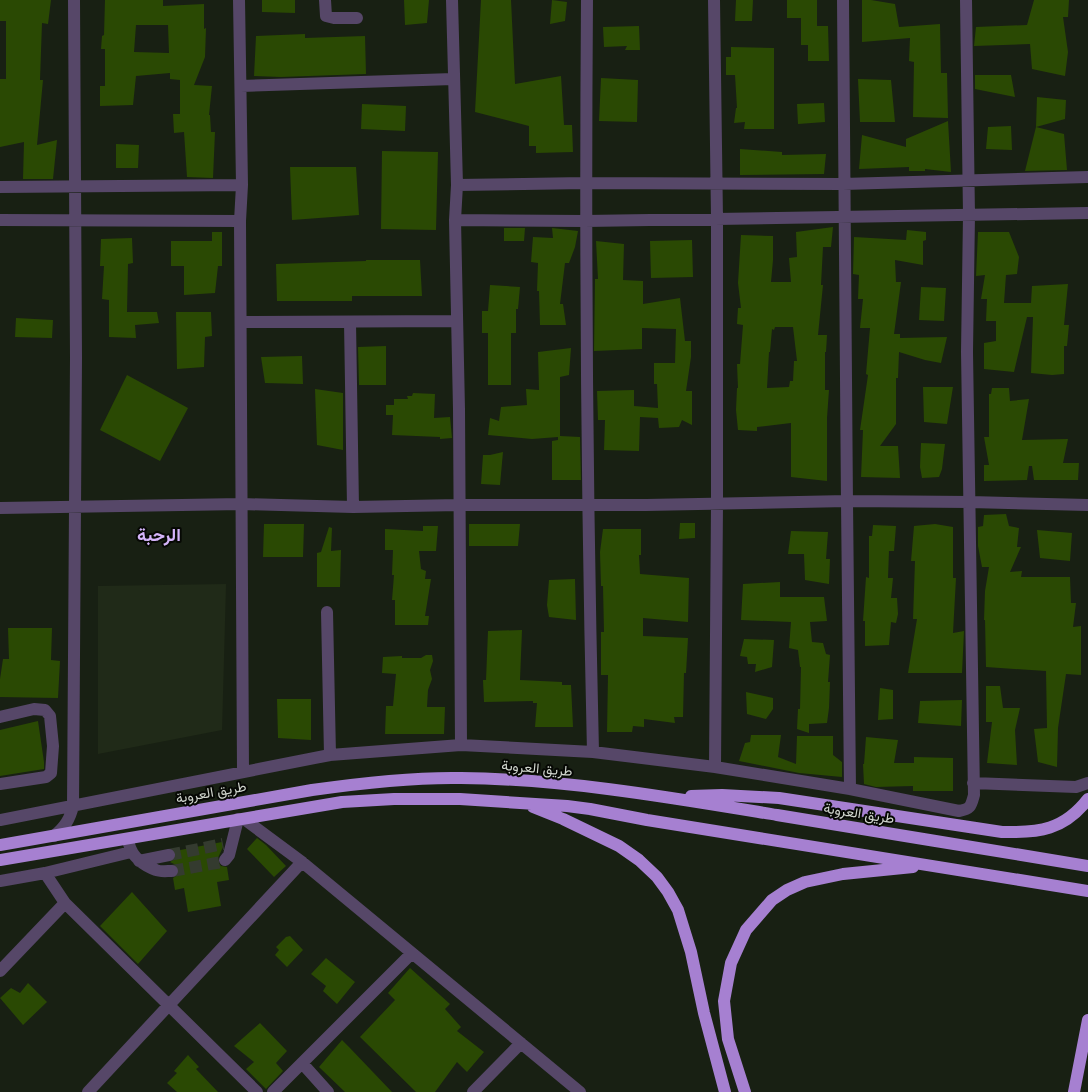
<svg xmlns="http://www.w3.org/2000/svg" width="1088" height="1092" viewBox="0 0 1088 1092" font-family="Montserrat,Vazirmatn,sans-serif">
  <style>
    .built { fill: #202a18 }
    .building { fill: #2a4903; fill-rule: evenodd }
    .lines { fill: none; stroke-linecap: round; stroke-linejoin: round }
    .minor-tunnel { stroke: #343b2f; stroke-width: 12; stroke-dasharray: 12 6; stroke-linecap: butt }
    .minor { stroke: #564768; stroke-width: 12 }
    .highway { stroke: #a680d1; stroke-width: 12 }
    .labels { text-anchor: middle; stroke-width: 4; stroke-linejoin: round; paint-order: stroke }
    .street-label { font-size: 14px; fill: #d0d5cd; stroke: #060804 }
    .district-label { font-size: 18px; font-weight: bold; fill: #d4b4f9; stroke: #060804 }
  </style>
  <rect width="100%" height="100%" fill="#182013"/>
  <path class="built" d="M226,584L222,730L98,754V586Z"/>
  <path class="building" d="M0,0H51L48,24L42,23L40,80H43L37,145L57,140L53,179H23L24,142L0,147V79H6V21H0Z
    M105,0H163V6L204,4V29L206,28L205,57L194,85L212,86L209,115H210L211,132H215L213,178L187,177L184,132L174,133L173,114H180V80L170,79V73L136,76L133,105L100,106V86H105V49H101L102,36L104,35ZM136,25H168L169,53L134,52Z
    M262,0H295V13L262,12Z
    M404,0H429L427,23L405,25Z
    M481,0H511L515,84L561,76L564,125H572L573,152L536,153V146H529V126L475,112Z
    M552,0L567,2L565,21L550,24Z
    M736,0H753L752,21H735Z
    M787,0H817V26H828L829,61H808V45H801V18H787Z
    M862,0H871L895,4L899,27L940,24L941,73H947L948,118L913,117L914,62L909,61L910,38L862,42Z
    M1034,0H1069L1068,17H1063L1068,52L1065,76L1032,69L1030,44L974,46L976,27L1027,25Z
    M639,26L640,50H625L627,46L604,47L603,27Z
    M305,34V38L365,36L366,74L281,77L254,76L256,36Z
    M731,47L774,48V129H744L745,122L734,123L736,108H737L735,75H726V57H731Z
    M975,75H1011L1015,97L975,89Z
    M601,78L638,80L637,122L599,121Z
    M858,79L891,80L895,122H860Z
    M1037,97L1066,100L1065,119L1036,127Z
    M824,103L825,122L798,124L797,104Z
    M362,104L406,106L405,131L361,129Z
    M948,121L951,172L925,169V171H909V167L859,169L862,135L906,147V139Z
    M1011,126L1012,150L986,149L988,127Z
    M1036,127L1064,134L1067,170L1025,171Z
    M116,144L139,145L138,168H116Z
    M740,149L782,152V155L826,154L824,174L740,175Z
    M382,151L438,152L436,230L381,229Z
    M290,167H356L359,215L292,220Z
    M833,227L831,247H823L821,285H823L818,335H827L826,352H825V390H829L827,418V481L791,477V423L757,427V431L738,430L736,410L737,388H738L737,364H740L743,325L737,324L738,308H741L738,283L741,235L773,236V260L771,282H791L789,258L797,257L796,232ZM775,327H793L797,361H794L793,381H790L789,387L767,388L769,352H770L772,329L774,330Z
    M504,228H525L524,241H504Z
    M552,228L578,231L575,247L569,263H565L560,304H563L566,325H540L539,291H537L538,263L531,262L533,237L553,238Z
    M907,230L926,232V240L923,241V265L895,260L896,282H901L894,334H900V338L947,337L941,363L925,360L899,352L898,378H896V424L880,446H898L900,478L861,477L863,430H860L868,375L866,374L870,328H860L863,299H858L859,275L853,274L854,237L906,240Z
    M212,232H222V266H218L215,293L184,295V266H171V241H212Z
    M978,232H1009L1019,257L1017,274L1006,275L1004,303H1031L1032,286L1068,284L1064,325H1069L1067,346H1064V374L1052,375L1031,373L1033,317H1027L1014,372L984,369V343L996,341V321H986L987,299H981L985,275L976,276Z
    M132,238L133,263L128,264L127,312H157L159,323L135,325L136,338L109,337V300L102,299L104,266H100L101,239Z
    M692,240L693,277L651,278L650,241Z
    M596,241L624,244L623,280L643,281V304L680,298L685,341H691V357L686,391H692V425L682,420L679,427L659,428L658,418L640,417L639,451L604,450L605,420H598L597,391L634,390V406L658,408L657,384H654V363H675L676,329L642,328V349L594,351L595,279H598Z
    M366,260H420L422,296H352V301H277L276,264L366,261Z
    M490,285L520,287L518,309H516V333H511V385H488V333H482V311H488Z
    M921,287L946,288L944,321L919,320Z
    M176,312H211L212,336L205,337L204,367L177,369Z
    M16,318L53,320L52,338L15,337Z
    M386,346V385H359L358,347Z
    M571,348L569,375L560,377V436L580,437L581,480H552V441L558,440V437L532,439L488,435L490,418L499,421L501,407L527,405L526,389L539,390L538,352Z
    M302,356L303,384L265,383L261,357Z
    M127,375L188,408L160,461L100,430Z
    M923,387H953L947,424L924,422Z
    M992,388H1009L1010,401L1029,399L1022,440L1068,439L1063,463H1079L1078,480H1034L1032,466H1029L1027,480L984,481V465H989L984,437H989V394H991Z
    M315,389L343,393V450L317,445Z
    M413,393L435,394L434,418L450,417L452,438L440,439V437L392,435L393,415H386V405H394V399H408L407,396H412Z
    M921,443L945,444L942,469L939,477L922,478L920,467Z
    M503,452L500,485L481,484L483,455H490Z
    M1006,514L1009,526L1019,528L1017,547H1021L1010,572L1022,571L1021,577H1070L1071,603H1076L1073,627L1081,626V675L1066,674L1058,728L1057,767L1038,762L1034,729L1047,728L1046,671L986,667L985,620H984L985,591L989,567H982L978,546V527L983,526L984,515Z
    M680,523H695V538L679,539Z
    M264,524H304L303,557H263Z
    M469,524H520L518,546H469Z
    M935,524L953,527V578H956L953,633L964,631L962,673H908L917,619H913L915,561H911L914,526Z
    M873,525L896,526L894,551H889L888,578H893L891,598H897L898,614L896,623L891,622L889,645L865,646V621H863L866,577L869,578V536H872Z
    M423,526H438L436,551H419L421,569L426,571L425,579H431L425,616H429L428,625H395V600H392L394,575H392L393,550H385V529L423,531Z
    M329,527L332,528L331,551L341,550L340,587H317V553L321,552Z
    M603,529H641V555H639L640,574L689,578L688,622L643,618V636L688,638L686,673H684L683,717H674L675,723L644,719V727L633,726L632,732H607L608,675H601V632H604L603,586H601L600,552Z
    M1037,530L1072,533L1070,561L1040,558Z
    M791,531L828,532L826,559H830L829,584L805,580L804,554H788Z
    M575,579L576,620L549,617L547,605L549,580Z
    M780,582V597H824L827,621L810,622L812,642L823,643L826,654L830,655L828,682H830L829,708L827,723L809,724V733L797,729L798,709H800L801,667H800L798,650L789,648L791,622L741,620L743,584Z
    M8,628H52L51,660L60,661L58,698L0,697V679L3,659H9Z
    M522,630L520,680L562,682V685H571L573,727H535L537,703H533V701L484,702L483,680H486L488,631Z
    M744,639L774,640L772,667L755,672L756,664H748L747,657L740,656Z
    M426,655H432L433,661L430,670L432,679L428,690L427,707H445L444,734H385L386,706H393L396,674L382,673L383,657L402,656V658H421Z
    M986,686H1000L1003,708H1020L1015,730L1017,765L987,763L992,722H986Z
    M880,688L893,690V719L878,720Z
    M746,692L773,698V709L766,719L747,714Z
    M277,699H311V740L278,738Z
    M962,700L961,726L918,723L920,701Z
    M38,721L44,762V769L0,776V730Z
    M751,735H781L778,757L796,764L797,736H833V755L842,762V777L799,773L739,761L745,743L750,742Z
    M866,737L898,740L894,763H914V757L953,758V791H913V786L876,787L864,784L863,764H864Z
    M257,838L266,845L286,866L274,877L247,849Z
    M222,842L223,847L218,858V862L221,866L227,867L229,880L217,882L221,906L188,912L184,888L175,890L173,878L178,875L179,870L176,865L170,862L176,858L175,851Z
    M132,892L167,931L138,964L100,926Z
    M290,936L303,950L287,967L275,955L279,950L276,947L286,937Z
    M326,958L355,982L337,1004L323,991L326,986L311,974Z
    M410,968L450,1004L445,1009L461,1027L457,1031L484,1052L467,1072L457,1062L435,1092H416L360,1037L395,1000L388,993Z
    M28,983L47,1002L23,1025L0,998L11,988L20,993Z
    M260,1023L287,1051L276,1063L283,1071L266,1089L246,1069L254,1062L234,1046Z
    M342,1040L349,1047L392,1092H345L319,1067Z
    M188,1055L199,1067L196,1069L218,1092H177L167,1083L177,1073L174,1071Z"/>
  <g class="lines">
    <path class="minor-tunnel" d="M169,855L223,844
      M172,871L222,862L225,860"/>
    <path class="minor" d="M239,0L242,185L240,221L243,772
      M325,0L326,16L334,18H357
      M452,0L457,185L455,220L459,409L461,745
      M587,0C585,251 587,502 593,752
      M714,0L717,218V504L715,767
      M843,0C843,263 848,526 850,789
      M241,86L453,79
      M457,185L585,183L843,184L1088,177
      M0,187L242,185
      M0,220L240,221
      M455,220L585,221L1088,213
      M241,322L457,321
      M350,322L353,507
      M0,508L242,504L353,507L459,505H646L847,501L970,502L1088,505
      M327,612L330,755
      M0,717L34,709L45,710L50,716L53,746L51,773L46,777L0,784
      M973,783L1076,787L1088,783
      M244,819L302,862L580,1092
      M0,820L330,755L461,745L593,752L715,767L850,789L959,811C971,809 971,806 974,795L967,352L969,215L966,0
      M54,836C65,827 70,819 73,806L76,358L74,0
      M129,844C132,857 144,866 156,870C160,872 167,871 172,871
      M225,860L229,855L238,819
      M139,861L169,855
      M45,873L65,903L257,1092
      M0,881L45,873L131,852
      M0,971L65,903
      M302,1063L328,1092
      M88,1092L302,862
      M273,1092L412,953
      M473,1092L521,1043"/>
    <path class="highway" d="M691,796L722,795L779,798L1002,832C1039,833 1064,830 1088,799
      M533,807L563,819L619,846L639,860L657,877L668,892L678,910L691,952L704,1013L725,1092
      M0,845L312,790C361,783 411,777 461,778C566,779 674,798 777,815C881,832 984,849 1088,866
      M0,860L342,802L394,799H460L567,806L590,809L647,820L1088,891
      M745,1092L728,1039L724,1001L731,963L746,930L772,900L787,890L805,882L843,874L913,867
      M1074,1092L1088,1020"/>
  </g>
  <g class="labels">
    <g class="street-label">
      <text transform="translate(537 768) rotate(5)" y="5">طريق العروبة</text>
      <text transform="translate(211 792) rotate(-10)" y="5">طريق العروبة</text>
      <text transform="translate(859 813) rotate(9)" y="5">طريق العروبة</text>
    </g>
    <g class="district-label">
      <text x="159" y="541">الرحبة</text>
    </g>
  </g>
</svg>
